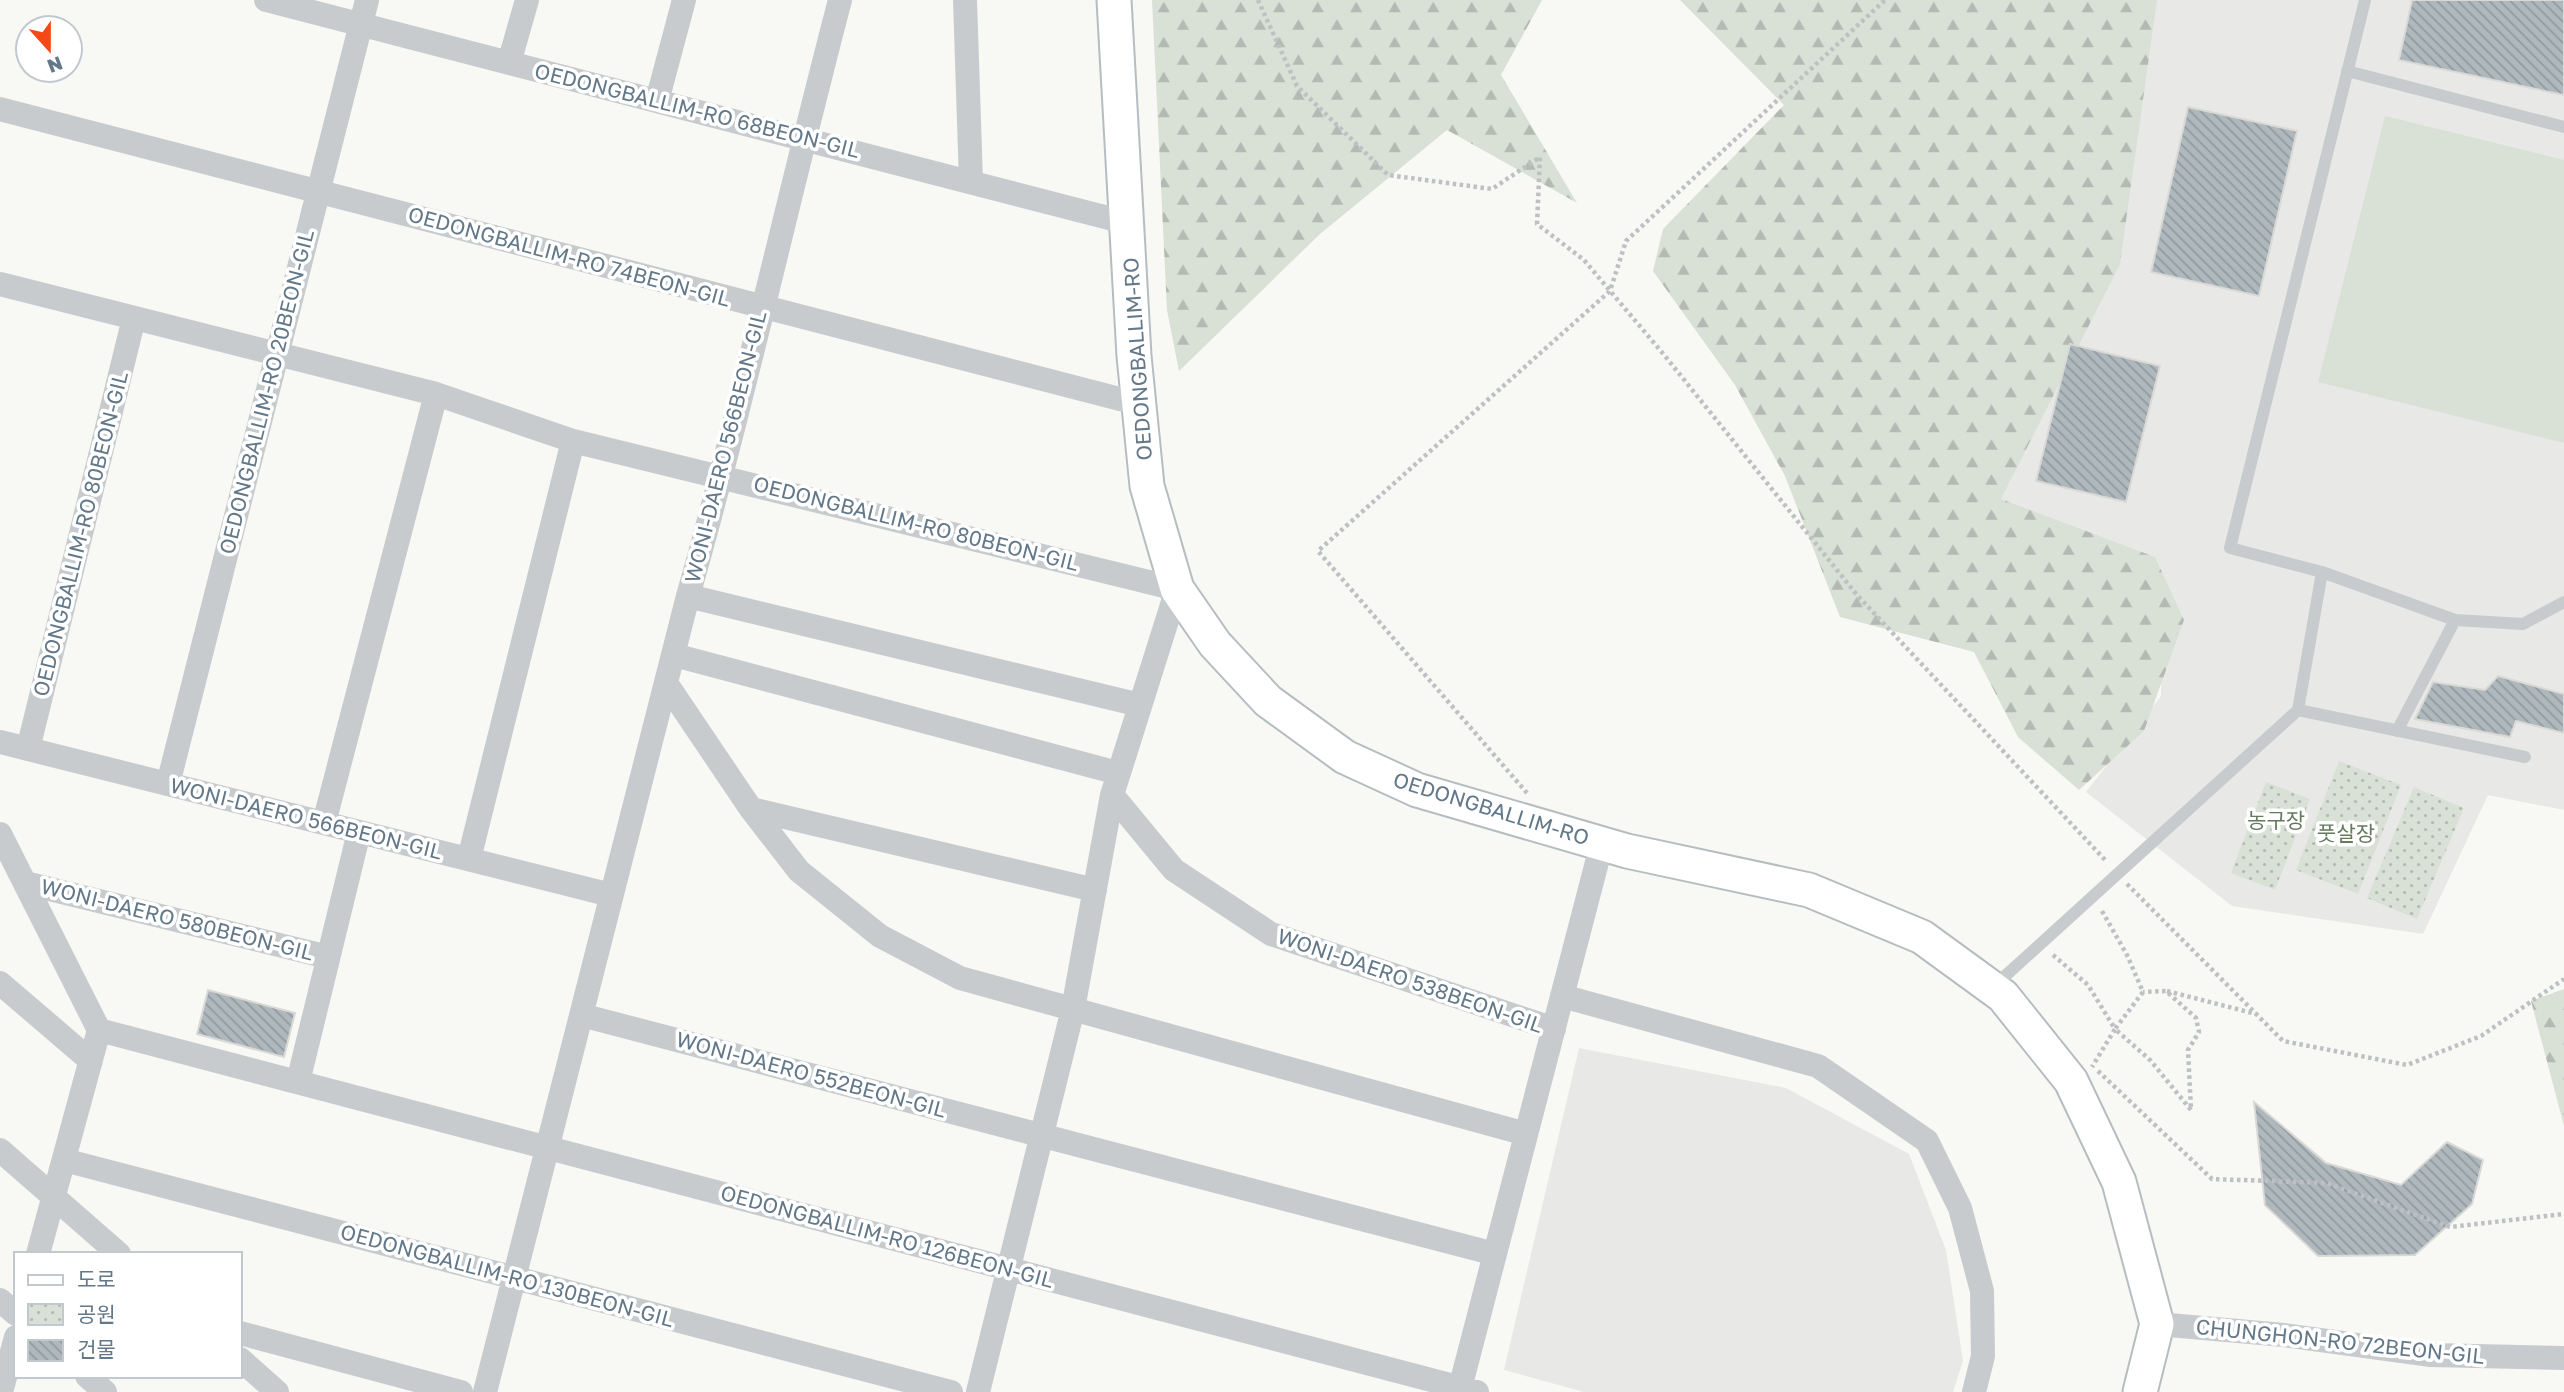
<svg xmlns="http://www.w3.org/2000/svg" width="2564" height="1392" viewBox="0 0 2564 1392" font-family="'Golos Text','Noto Sans KR',sans-serif">
  <style>
    .built { fill: #e8e9e7 }
    .green { fill: #d9e0d5 }
    .forest { fill: url(#forest-firs) }
    .park { fill: url(#park-dots) }
    .building { fill: url(#building-back-hatch); stroke: #d9d9d6; stroke-width: 2 }
    .lines { fill: none; stroke-linecap: round; stroke-linejoin: round }
    .secondary-casing { stroke: #b6bdc1; stroke-width: 37 }
    .path { stroke: #bec1c3; stroke-width: 4.5; stroke-dasharray: 3.5 3.5; stroke-linecap: butt }
    .lane { stroke: #c7cbce; stroke-width: 12 }
    .street { stroke: #c7cbce; stroke-width: 24 }
    .secondary { stroke: #fff; stroke-width: 33 }
    .labels { text-anchor: middle; stroke-width: 7; stroke-linejoin: round; paint-order: stroke }
    .street-label { font-size: 21px; fill: #637888; stroke: #fff }
    .park-label { font-size: 21px; fill: #657a5f; stroke: #fff }
  </style>
  <defs>
    <pattern id="forest-firs" width="22" height="20" patternUnits="userSpaceOnUse" patternTransform="scale(1.75)"><rect width="22" height="20" fill="#d9e0d5"/><path d="M5 1l3.5 6h-7zM16 11l3.5 6h-7z" fill="#b4bab3"/></pattern>
    <pattern id="park-dots" width="8" height="8" patternUnits="userSpaceOnUse" patternTransform="scale(1.75)"><rect width="8" height="8" fill="#d9e0d5"/><path d="M2 2h.1M6 6h.1" fill="none" stroke="#b4bab3" stroke-width="1.8" stroke-linecap="round"/></pattern>
    <pattern id="building-back-hatch" width="6" height="6" patternUnits="userSpaceOnUse" patternTransform="scale(1.75)"><rect width="6" height="6" fill="#aeb8bd"/><path d="M-1 5l2 2M0 0l6 6M5-1l2 2" fill="none" stroke="#919a9f"/></pattern>
  </defs>
  <rect width="100%" height="100%" fill="#f8f8f4"/>
  <path class="built" d="M2142,0H2564V810L2488,795L2423,934L2232,906L2086,792L2161,696V592L1974,501Z
    M1579,1048L1786,1088L1909,1154L1946,1250L1963,1361L1953,1392H1584L1504,1370Z"/>
  <path class="green" d="M2385,116L2564,160V443L2318,382Z"/>
  <path class="forest" d="M1152,0H1542L1501,75L1577,203L1447,130L1320,234L1179,371L1167,310Z
    M1680,0H2157L2120,264L2001,499L2155,557L2184,620L2144,731L2079,790L2018,737L1974,652L1840,617L1785,476L1735,385L1653,271L1663,229L1784,105Z
    M2564,989V1126L2531,1001Z"/>
  <path class="park" d="M2339,761L2401,785L2358,894L2296,870Z
    M2266,782L2310,799L2275,890L2231,873Z
    M2414,787L2464,808L2417,919L2367,898Z"/>
  <path class="building" d="M2412,0H2564V95L2399,60Z
    M2188,107L2297,131L2259,296L2151,272Z
    M2070,344L2160,366L2126,502L2036,481Z
    M2498,676L2564,694V733L2516,721L2510,737L2415,719L2433,682L2485,690Z
    M208,990L295,1013L284,1057L197,1034Z
    M2254,1102L2326,1163L2401,1185L2447,1142L2483,1160L2472,1204L2415,1255L2318,1256L2265,1205Z"/>
  <g class="lines">
    <g class="secondary-casing">
      <path id="secondary" d="M1114,0L1134,356L1147,486L1177,589L1215,644L1268,701L1345,757L1417,790L1627,851L1809,890L1922,937L2003,996L2071,1081L2119,1182L2157,1324L2140,1392"/>
    </g>
    <path class="path" d="M1258,0L1297,86L1388,175L1492,189L1540,157L1537,224L1584,260L1665,356L1857,595L2107,862
      M1527,793L1318,551L1610,291L1626,241L1885,0
      M2127,884L2283,1041L2407,1065L2481,1036L2564,979
      M2102,911L2127,955L2143,992L2115,1029L2150,1060L2191,1110L2188,1050L2199,1032L2196,1018L2166,991L2143,992
      M2053,955L2088,985L2115,1029L2092,1067
      M2167,991L2256,1014
      M2098,1071L2212,1179L2326,1183L2450,1227L2564,1214"/>
    <path class="lane" d="M2365,0L2230,548L2322,572L2455,620L2523,624L2564,602
      M2347,71L2564,127
      M2298,710L2525,757
      M2397,731L2455,620
      M2004,977L2298,710L2322,572"/>
    <path class="street" d="M266,0L1128,223
      M965,0L971,182
      M509,63L527,0
      M657,101L684,0
      M0,109L1139,404
      M0,284L436,394L573,441L1177,589L1112,795L1073,1009L978,1392
      M688,596L1140,705
      M674,655L1118,773
      M666,683L751,809L799,871L880,936L960,978L1526,1134
      M0,742L611,895
      M28,749L134,318
      M168,784L367,0
      M1112,795L1174,870L1271,934L1554,1029
      M751,809L1095,890
      M324,823L436,394
      M0,834L99,1030L38,1254
      M469,859L573,441
      M25,883L328,957
      M0,983L91,1061
      M1562,996L1818,1066L1927,1141L1960,1208L1982,1291L1983,1356L1974,1392
      M581,1015L1495,1254
      M99,1030L1477,1392
      M298,1082L359,832
      M0,1150L119,1254
      M64,1160L951,1392
      M0,1300L16,1314
      M2157,1324L2284,1335L2431,1355L2564,1358
      M240,1333L461,1392
      M240,1359L277,1392
      M87,1376L105,1392
      M1,1392L16,1337
      M485,1392L688,596C744,399 788,198 840,0
      M1459,1392L1602,843"/>
    <use href="#secondary" class="secondary"/>
  </g>
  <g class="labels">
    <g class="street-label">
      <text transform="translate(697 111) rotate(14)" y="7">OEDONGBALLIM-RO 68BEON-GIL</text>
      <text transform="translate(569 257) rotate(15)" y="7">OEDONGBALLIM-RO 74BEON-GIL</text>
      <text transform="translate(1138 359) rotate(-94)" y="7">OEDONGBALLIM-RO</text>
      <text transform="translate(267 392) rotate(-76)" y="7">OEDONGBALLIM-RO 20BEON-GIL</text>
      <text transform="translate(726 447) rotate(-76)" y="7">WONI-DAERO 566BEON-GIL</text>
      <text transform="translate(916 524) rotate(14)" y="7">OEDONGBALLIM-RO 80BEON-GIL</text>
      <text transform="translate(81 534) rotate(-76)" y="7">OEDONGBALLIM-RO 80BEON-GIL</text>
      <text transform="translate(1491 809) rotate(17)" y="7">OEDONGBALLIM-RO</text>
      <text transform="translate(306 819) rotate(14)" y="7">WONI-DAERO 566BEON-GIL</text>
      <text transform="translate(177 920) rotate(14)" y="7">WONI-DAERO 580BEON-GIL</text>
      <text transform="translate(1410 981) rotate(19)" y="7">WONI-DAERO 538BEON-GIL</text>
      <text transform="translate(811 1075) rotate(15)" y="7">WONI-DAERO 552BEON-GIL</text>
      <text transform="translate(887 1237) rotate(15)" y="7">OEDONGBALLIM-RO 126BEON-GIL</text>
      <text transform="translate(507 1276) rotate(15)" y="7">OEDONGBALLIM-RO 130BEON-GIL</text>
      <text transform="translate(2340 1342) rotate(6)" y="7">CHUNGHON-RO 72BEON-GIL</text>
    </g>
    <g class="park-label">
      <text x="2276" y="828">농구장</text>
      <text x="2346" y="841">풋살장</text>
    </g>
  </g>
  <rect x="14" y="1252" width="228" height="126" fill="#ffffff" stroke="#c1c9cf" stroke-width="2"/>
  <rect x="28" y="1275" width="35" height="10" fill="#ffffff" stroke="#c1c9cf" stroke-width="2"/>
  <text x="77" y="1287" font-size="21" fill="#637888">도로</text>
  <rect x="28" y="1304" width="35" height="21" fill="url(#park-dots)" stroke="#c1c9cf" stroke-width="2"/>
  <text x="77" y="1322" font-size="21" fill="#637888">공원</text>
  <rect x="28" y="1340" width="35" height="21" fill="url(#building-back-hatch)" stroke="#c1c9cf" stroke-width="2"/>
  <text x="77" y="1357" font-size="21" fill="#637888">건물</text>
  <g transform="translate(49 49) rotate(159)"><circle r="33" fill="#ffffff" stroke="#c1c9cf" stroke-width="2"/>
  <path d="M0-5L12 26L0 18L-12 26Z" fill="#f44917"/>
  <text y="-10" font-size="19" font-weight="bold" text-anchor="middle" fill="#637888">N</text>
  </g>
</svg>
